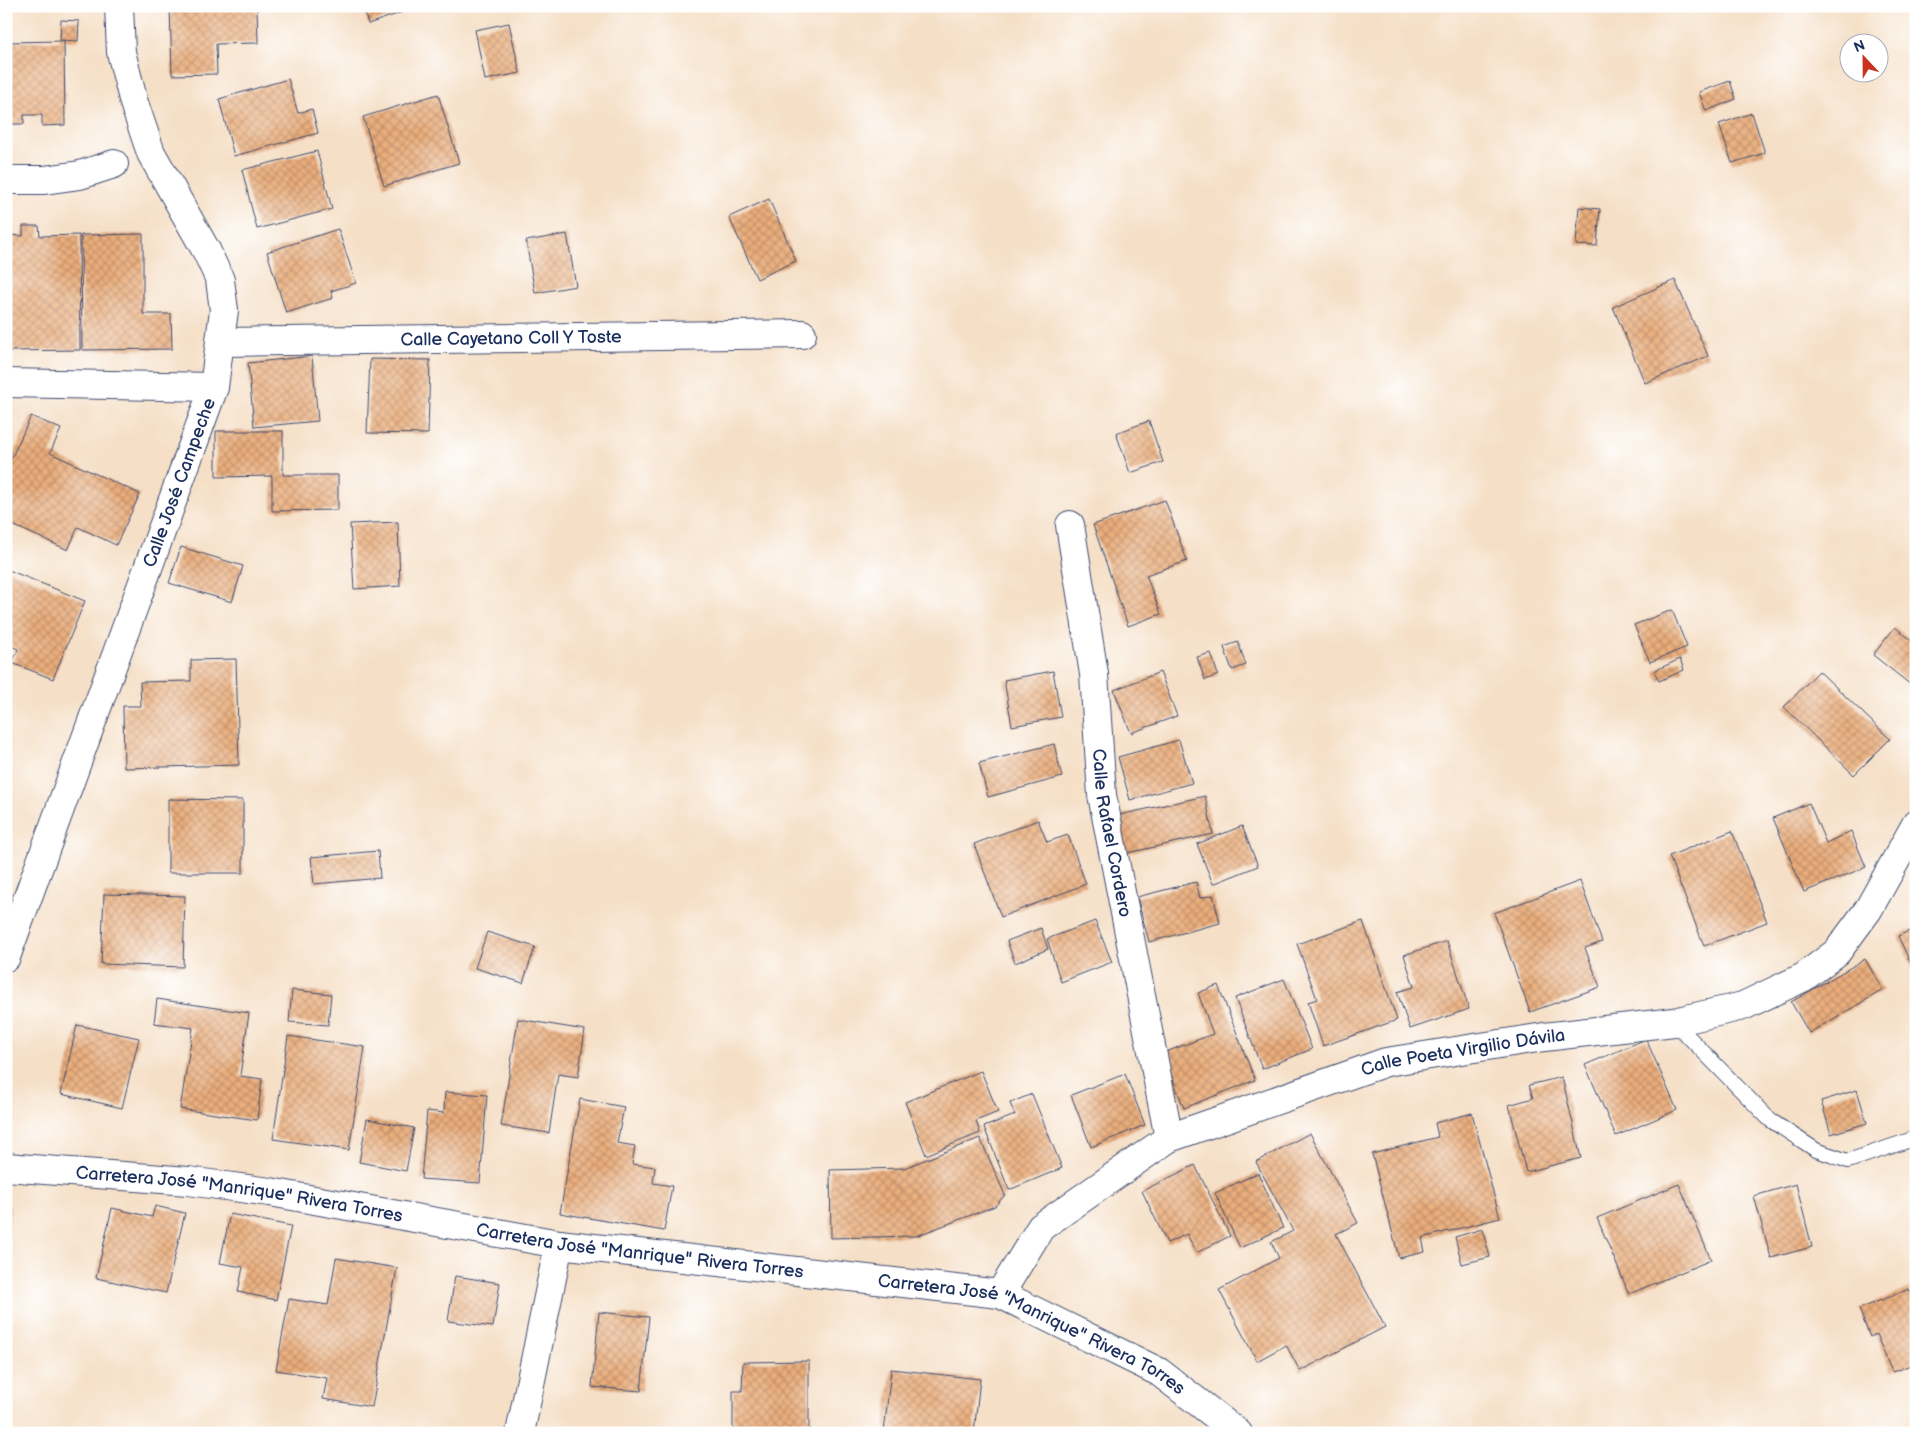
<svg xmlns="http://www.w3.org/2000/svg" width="1922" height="1439" viewBox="0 0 1922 1439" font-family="'Balsamiq Sans',sans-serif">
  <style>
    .building { fill: url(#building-cross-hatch) }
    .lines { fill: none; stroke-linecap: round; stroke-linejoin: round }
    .lane-casing { stroke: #3c496e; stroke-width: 16 }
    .street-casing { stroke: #3c496e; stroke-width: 30 }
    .secondary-casing { stroke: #3c496e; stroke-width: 30 }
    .lane { stroke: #fff; stroke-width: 14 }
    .street { stroke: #fff; stroke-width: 28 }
    .secondary { stroke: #fff; stroke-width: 28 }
    .labels { text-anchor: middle; stroke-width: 4; stroke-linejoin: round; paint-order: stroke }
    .street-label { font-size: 18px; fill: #1b2f5e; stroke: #fff }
  </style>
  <defs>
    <pattern id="building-cross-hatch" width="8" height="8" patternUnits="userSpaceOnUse" patternTransform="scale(1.25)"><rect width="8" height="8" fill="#ebae7c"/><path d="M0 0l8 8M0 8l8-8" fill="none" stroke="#be8e69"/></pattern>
  </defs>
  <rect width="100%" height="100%" fill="#fff"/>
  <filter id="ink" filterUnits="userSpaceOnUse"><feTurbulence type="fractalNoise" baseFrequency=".02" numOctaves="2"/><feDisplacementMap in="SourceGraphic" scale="10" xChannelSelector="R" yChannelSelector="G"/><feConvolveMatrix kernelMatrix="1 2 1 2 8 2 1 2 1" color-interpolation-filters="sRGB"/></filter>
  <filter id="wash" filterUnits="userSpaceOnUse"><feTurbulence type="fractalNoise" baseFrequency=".0096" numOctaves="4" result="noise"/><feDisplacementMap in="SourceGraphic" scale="20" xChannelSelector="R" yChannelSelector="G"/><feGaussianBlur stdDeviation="1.12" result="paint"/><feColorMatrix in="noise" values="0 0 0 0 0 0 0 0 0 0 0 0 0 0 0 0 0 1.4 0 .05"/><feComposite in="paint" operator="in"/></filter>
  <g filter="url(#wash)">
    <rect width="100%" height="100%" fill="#f5dfc6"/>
    <g id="blocks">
      <path class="building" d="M170,6H257L258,43L216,44L217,74L172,75Z
        M363,6H401L403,12L368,24Z
        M61,20L79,21L78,41L60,40Z
        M509,23L520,73L485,80L475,30Z
        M64,41L65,125L42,126V115H24V124H6V42Z
        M288,79L298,113L312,109L318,133L234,156L219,99Z
        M1730,81L1736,99L1706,111L1699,92Z
        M438,94L459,163L384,186L363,117Z
        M1752,113L1765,153L1732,163L1719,124Z
        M317,151L332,209L257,229L242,170Z
        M769,199L796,261L757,279L729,217Z
        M1579,207L1600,209L1597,246L1576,245Z
        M23,226H39L40,236L79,235L80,350L7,351L6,235L23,236Z
        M338,229L356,283L331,291L333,298L286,313L267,252Z
        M143,234V314H171L172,349L82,350L81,235Z
        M567,234L576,286L535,293L526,241Z
        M1675,280L1708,356L1645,383L1613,307Z
        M312,356L318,421L254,427L248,363Z
        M370,359L430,360L428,434L367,433Z
        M31,416L61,429L50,453L140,494L116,545L78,527L68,550L6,522V470Z
        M1149,421L1163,462L1130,473L1116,433Z
        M216,431H283V475H338V510L272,511V476L216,477Z
        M1165,500L1187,561L1146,575L1161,614L1128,626L1093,525Z
        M398,522L400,586L354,589L350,524Z
        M181,547L243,566L232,602L169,583Z
        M6,569L85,601L53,679L12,663L18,649L6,644Z
        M1672,610L1687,647L1650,662L1634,625Z
        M1895,627L1916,644V689L1873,655Z
        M1238,642L1246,665L1232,670L1224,647Z
        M1211,653L1218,675L1205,680L1197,657Z
        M236,659L239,765L124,768L123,706H141L140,682L191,681V660Z
        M1680,659L1684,670L1659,681L1654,671Z
        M1053,671L1061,717L1012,726L1004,680Z
        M1819,671L1890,739L1854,775L1784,707Z
        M1160,672L1177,716L1131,733L1114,690Z
        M1179,740L1192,783L1130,800L1118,757Z
        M1054,744L1062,777L988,797L979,763Z
        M1205,796L1213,834L1123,854L1115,816Z
        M168,799L243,800V873H168Z
        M1809,803L1826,843L1851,831L1866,867L1804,892L1773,818Z
        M1038,820L1047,842L1068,835L1086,884L1001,917L974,844Z
        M1242,826L1258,866L1213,884L1197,844Z
        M1732,831L1767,922L1704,946L1669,856Z
        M378,851L380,878L314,884L311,857Z
        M1580,881L1602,942L1585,948L1600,987L1530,1012L1494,913Z
        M1196,882L1200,898L1213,895L1220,923L1149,942L1137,897Z
        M104,894L185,896L183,967L101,964Z
        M1095,921L1112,962L1061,982L1047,939Z
        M1363,921L1397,1020L1323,1046L1308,1002L1317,999L1297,944Z
        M1041,928L1048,949L1015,963L1007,941Z
        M1916,928V975L1898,936Z
        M487,932L535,947L523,983L475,968Z
        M1447,941L1469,1009L1410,1029L1397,992L1414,987L1404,955Z
        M1865,959L1883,990L1809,1033L1791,1002Z
        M1284,979L1312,1049L1262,1069L1235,998Z
        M1218,985L1255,1080L1184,1108L1163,1053L1213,1034L1198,993Z
        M292,990L331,994L328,1025L289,1022Z
        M157,999L249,1013L240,1076L262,1079L257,1120L180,1109L193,1028L154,1023Z
        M518,1019L585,1030L578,1077L558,1074L549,1133L501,1126Z
        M77,1025L139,1038L122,1108L61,1094Z
        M288,1036L365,1047L349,1150L273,1139Z
        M1646,1039L1677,1110L1616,1136L1585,1065Z
        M981,1071L998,1112L976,1121L980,1133L926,1155L905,1102Z
        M1125,1074L1145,1125L1091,1147L1071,1095Z
        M1562,1077L1581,1158L1526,1172L1509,1105L1533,1098L1529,1085Z
        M1857,1090L1867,1123L1831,1134L1821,1101Z
        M445,1092L487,1095L480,1183L421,1179L427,1111L444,1113Z
        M1032,1094L1062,1168L1009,1190L984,1127L1015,1115L1010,1103Z
        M580,1099L624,1107L617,1143L635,1146L632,1164L655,1167L653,1183L672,1186L664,1231L560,1213Z
        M1472,1113L1500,1218L1422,1238L1425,1252L1399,1258L1372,1154L1438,1137L1435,1123Z
        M367,1119L414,1128L406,1171L359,1162Z
        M1310,1133L1358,1223L1336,1234L1385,1327L1300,1371L1286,1345L1257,1361L1219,1290L1279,1258L1271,1242L1293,1231L1256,1162Z
        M980,1138L1005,1195L995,1206L916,1236L831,1238L830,1170L904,1168Z
        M1195,1165L1230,1236L1196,1253L1187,1234L1167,1243L1142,1191Z
        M1258,1173L1283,1228L1240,1248L1215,1193Z
        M1679,1184L1711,1260L1629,1294L1597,1218Z
        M1796,1184L1812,1247L1771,1258L1754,1196Z
        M6,1206H10L8,1243H6Z
        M155,1206L185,1213L166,1293L96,1278L112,1208L152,1217Z
        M230,1214L291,1226L276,1300L238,1292L243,1267L220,1263Z
        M1482,1229L1490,1257L1462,1264L1455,1237Z
        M336,1258L397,1268L372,1407L323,1399L327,1378L276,1370L289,1299L328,1305Z
        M455,1276L500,1283L493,1327L448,1321Z
        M1909,1289L1916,1304V1363L1892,1372L1876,1334L1870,1337L1859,1309Z
        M599,1312L649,1317L641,1391L592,1387Z
        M809,1361V1433H733V1391H742L743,1362Z
        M891,1369L980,1379L974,1433H884Z"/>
    </g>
  </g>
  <g filter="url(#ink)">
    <use href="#blocks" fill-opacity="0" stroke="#3c496e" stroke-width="1"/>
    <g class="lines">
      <g class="lane-casing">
        <path id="lane" d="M1674,1022L1770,1120L1816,1150L1848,1161L1916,1138"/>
      </g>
      <g class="street-casing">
        <g id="street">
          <path d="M6,180H44L80,175L114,164"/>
          <path id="s1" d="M220,342L802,334"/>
          <path d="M6,383L214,387"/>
          <path id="s2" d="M1070,525L1094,674L1102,795L1169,1138"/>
          <path id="s3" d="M6,957L214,387L224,310L220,280L207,252L151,153L134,103L121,52L119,6"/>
          <path id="s4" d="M1000,1294L1041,1227L1169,1138L1386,1062L1544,1037L1674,1022L1743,1006L1804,977L1837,952L1868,910L1916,824"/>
          <path d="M520,1433L559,1244"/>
        </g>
      </g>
      <g class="secondary-casing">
        <g id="secondary">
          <path id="s5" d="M6,1167L188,1181L270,1192L559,1244L1000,1294L1159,1372L1238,1433"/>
        </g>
      </g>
      <use href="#lane" class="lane"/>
      <use href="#street" class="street"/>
      <use href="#secondary" class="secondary"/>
    </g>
  </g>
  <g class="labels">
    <g class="street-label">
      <text dy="6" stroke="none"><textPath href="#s1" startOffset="291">Calle Cayetano Coll Y Toste</textPath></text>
      <text dy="6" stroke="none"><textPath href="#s3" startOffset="505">Calle José Campeche</textPath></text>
      <text dy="6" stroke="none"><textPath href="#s2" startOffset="311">Calle Rafael Cordero</textPath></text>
      <text dy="6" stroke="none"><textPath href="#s4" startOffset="542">Calle Poeta Virgilio Dávila</textPath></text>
      <text dy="6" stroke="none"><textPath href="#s5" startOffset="235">Carretera José "Manrique" Rivera Torres</textPath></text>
      <text dy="6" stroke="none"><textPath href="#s5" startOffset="640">Carretera José "Manrique" Rivera Torres</textPath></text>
      <text dy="6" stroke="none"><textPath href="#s5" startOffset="1045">Carretera José "Manrique" Rivera Torres</textPath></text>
    </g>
  </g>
  <rect width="1922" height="1439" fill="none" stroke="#fff" stroke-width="25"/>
  <g transform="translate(1864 58) rotate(338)"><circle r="24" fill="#ffffff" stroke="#a4acbf"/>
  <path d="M0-4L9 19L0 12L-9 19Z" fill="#c8321e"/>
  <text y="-8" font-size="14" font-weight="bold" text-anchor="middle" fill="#1b2f5e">N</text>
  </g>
</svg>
